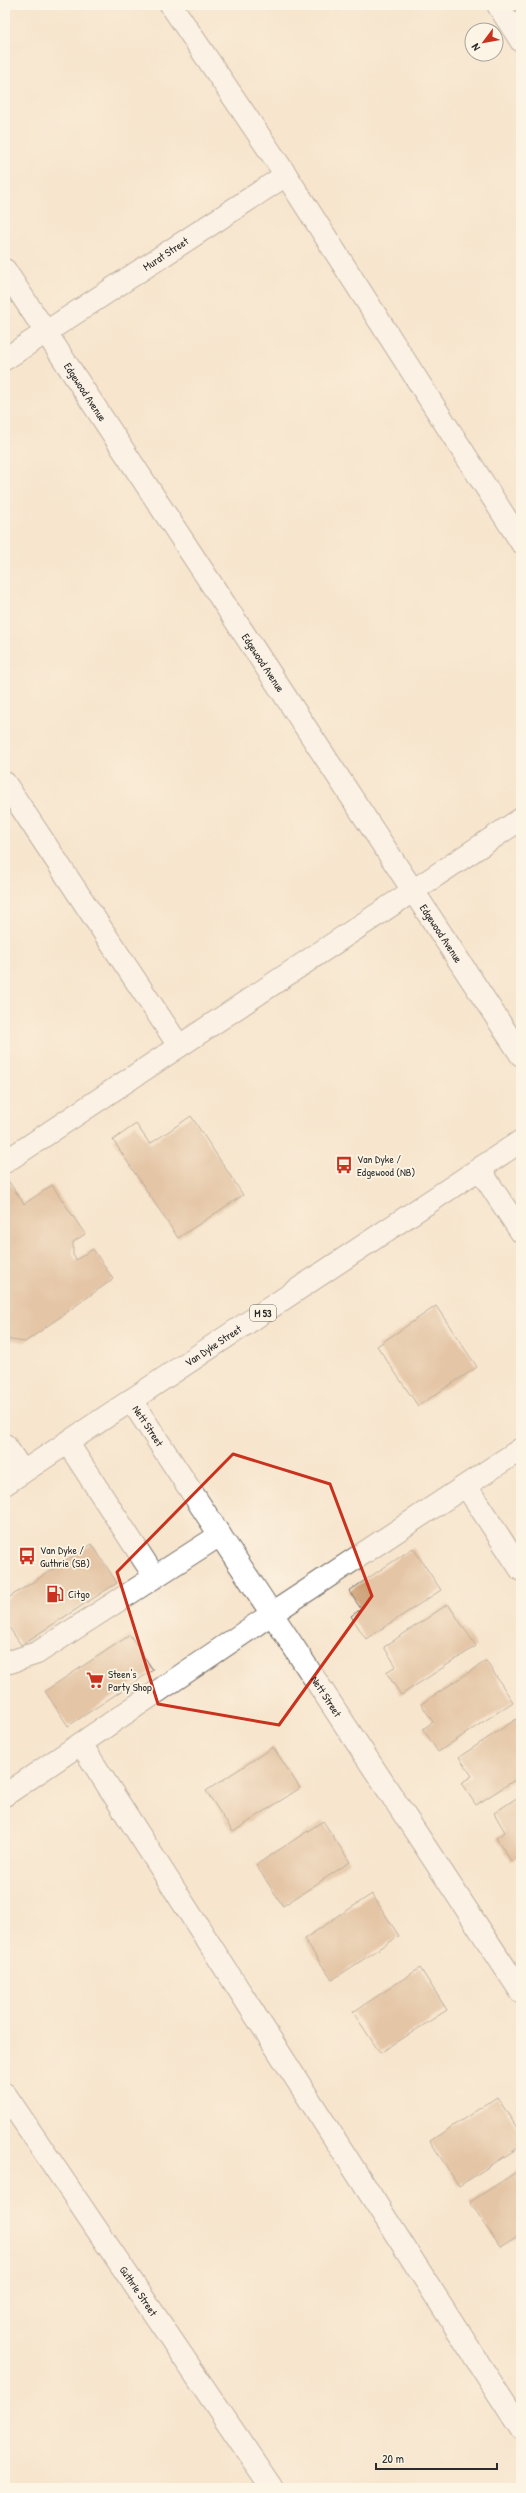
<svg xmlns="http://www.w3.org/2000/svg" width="526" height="2493" viewBox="0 0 526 2493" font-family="'Patrick Hand',sans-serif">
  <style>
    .building { fill: #cc9e73 }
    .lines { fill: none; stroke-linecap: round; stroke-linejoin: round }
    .minor-casing { stroke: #726c64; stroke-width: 24 }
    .major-casing { stroke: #726c64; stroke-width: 24 }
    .minor { stroke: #fff; stroke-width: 22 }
    .major { stroke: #fff; stroke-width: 22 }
    .marked { fill: none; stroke: #c8321e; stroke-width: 3; stroke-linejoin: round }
    .labels { text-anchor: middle; stroke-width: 3.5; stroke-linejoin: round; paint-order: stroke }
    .shield { fill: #fcf5e5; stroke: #6a6863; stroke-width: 1 }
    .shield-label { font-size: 10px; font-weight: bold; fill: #2b2b2b }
    .street-label { font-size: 11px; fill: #2b2b2b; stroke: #fcf5e5 }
    .poi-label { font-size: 11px; fill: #2b2b2b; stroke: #fcf5e5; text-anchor: start }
  </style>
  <rect width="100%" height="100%" fill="#fcf5e5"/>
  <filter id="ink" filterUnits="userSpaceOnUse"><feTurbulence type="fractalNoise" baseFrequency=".025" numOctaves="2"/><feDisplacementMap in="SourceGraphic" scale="8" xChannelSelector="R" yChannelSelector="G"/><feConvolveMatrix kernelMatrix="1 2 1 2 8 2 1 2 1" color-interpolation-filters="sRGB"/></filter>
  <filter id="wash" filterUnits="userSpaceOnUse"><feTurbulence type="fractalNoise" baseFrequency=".012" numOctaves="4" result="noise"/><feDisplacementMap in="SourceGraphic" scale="16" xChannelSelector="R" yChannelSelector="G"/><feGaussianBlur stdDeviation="0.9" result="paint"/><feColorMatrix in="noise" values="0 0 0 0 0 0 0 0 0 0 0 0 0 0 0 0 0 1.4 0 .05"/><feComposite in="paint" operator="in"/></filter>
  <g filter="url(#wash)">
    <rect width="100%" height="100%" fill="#f7e5cd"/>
    <g id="blocks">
      <path class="building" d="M191,1116L243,1195L178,1238L113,1140L136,1124L150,1144Z
        M5,1176L24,1204L52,1185L85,1234L73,1242V1255L76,1260L93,1249L113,1279L25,1342L5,1339Z
        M436,1306L477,1367L418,1406L377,1346Z
        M92,1544L117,1583L21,1645L5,1621V1600Z
        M413,1548L441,1590L366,1639L351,1616L361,1609L349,1591Z
        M448,1604L476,1646L401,1695L386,1672L396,1666L384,1647Z
        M130,1635L153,1670L68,1726L45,1691Z
        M486,1661L513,1702L438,1752L423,1729L433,1722L421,1704Z
        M521,1716V1776L476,1805L461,1783L472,1776L459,1757Z
        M273,1747L300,1788L233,1832L206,1791Z
        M521,1795V1855L511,1861L496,1838L505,1832L494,1813Z
        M323,1821L350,1862L283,1906L256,1865Z
        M372,1894L399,1936L332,1980L304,1939Z
        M420,1968L447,2010L380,2053L353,2012Z
        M497,2097L521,2134V2146L459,2186L430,2141Z
        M521,2169V2234L500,2247L470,2202Z"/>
    </g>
  </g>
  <g filter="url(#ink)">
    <use href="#blocks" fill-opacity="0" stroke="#726c64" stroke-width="1"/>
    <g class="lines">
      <g class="minor-casing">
        <g id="minor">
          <path d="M171,5L286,175L521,542"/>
          <path d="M498,5L521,41"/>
          <path id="s1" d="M5,270L521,1055"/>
          <path id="s2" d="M5,359L286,175"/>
          <path d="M5,783L179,1046"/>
          <path d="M5,1162L521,819"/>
          <path d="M480,1170L521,1232"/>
          <path id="s3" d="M131,1400L521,1992"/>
          <path d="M67,1442L155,1577"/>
          <path d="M5,1445L23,1472"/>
          <path d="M466,1486L521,1570"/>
          <path d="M5,1660L10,1662L37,1653L220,1535"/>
          <path d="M81,1744L521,2429"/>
          <path d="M5,1795L273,1613L521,1449"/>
          <path id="s4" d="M5,2094L272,2488"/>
        </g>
      </g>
      <g class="major-casing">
        <g id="major">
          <path id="s5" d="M5,1484L521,1141"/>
        </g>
      </g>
      <use href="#minor" class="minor"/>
      <use href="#major" class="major"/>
    </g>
  </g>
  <path d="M0 0H526V2493H0ZM233,1454L330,1484L372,1596L279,1725L158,1704L117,1572Z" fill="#f7e5cd" fill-opacity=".55" fill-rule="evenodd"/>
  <path class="marked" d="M233,1454L330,1484L372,1596L279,1725L158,1704L117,1572Z"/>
  <defs>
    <g id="bus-bare" transform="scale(1.38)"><path d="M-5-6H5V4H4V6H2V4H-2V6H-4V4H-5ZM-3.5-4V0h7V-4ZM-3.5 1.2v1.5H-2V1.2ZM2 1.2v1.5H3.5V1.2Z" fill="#c8321e" stroke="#fcf5e5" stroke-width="2.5" paint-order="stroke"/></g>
    <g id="fuel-bare" transform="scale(1.38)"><path d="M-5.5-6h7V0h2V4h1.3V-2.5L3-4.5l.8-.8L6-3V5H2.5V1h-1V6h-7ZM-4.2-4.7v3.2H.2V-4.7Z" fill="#c8321e" stroke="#fcf5e5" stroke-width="2.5" paint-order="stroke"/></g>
    <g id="supermarket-bare" transform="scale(1.38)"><path d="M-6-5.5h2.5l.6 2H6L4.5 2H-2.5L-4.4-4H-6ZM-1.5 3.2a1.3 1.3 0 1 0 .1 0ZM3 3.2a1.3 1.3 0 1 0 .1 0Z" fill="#c8321e" stroke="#fcf5e5" stroke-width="2.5" paint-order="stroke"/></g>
  </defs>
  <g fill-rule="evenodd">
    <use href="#bus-bare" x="344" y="1165"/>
    <use href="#bus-bare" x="27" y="1556"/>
    <use href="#fuel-bare" x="55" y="1594"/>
    <use href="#supermarket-bare" x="95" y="1680"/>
  </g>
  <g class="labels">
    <rect class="shield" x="250" y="1305" width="26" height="16" rx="3"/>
    <g class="shield-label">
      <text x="263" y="1317">M 53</text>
    </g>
    <g class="street-label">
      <text dy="4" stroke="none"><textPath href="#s2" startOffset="192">Murat Street</textPath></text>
      <text dy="4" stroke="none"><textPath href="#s1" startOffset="146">Edgewood Avenue</textPath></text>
      <text dy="4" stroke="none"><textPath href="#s1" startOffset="470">Edgewood Avenue</textPath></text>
      <text dy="4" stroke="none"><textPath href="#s1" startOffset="794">Edgewood Avenue</textPath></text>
      <text dy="4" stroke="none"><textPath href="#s5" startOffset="250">Van Dyke Street</textPath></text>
      <text dy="4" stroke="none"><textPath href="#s3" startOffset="31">Nett Street</textPath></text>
      <text dy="4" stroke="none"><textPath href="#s3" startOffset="355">Nett Street</textPath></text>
      <text dy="4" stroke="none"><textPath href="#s4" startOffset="238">Guthrie Street</textPath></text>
    </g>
    <g class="poi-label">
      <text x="357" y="1163">Van Dyke /<tspan x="357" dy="13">Edgewood (NB)</tspan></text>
      <text x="40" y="1554">Van Dyke /<tspan x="40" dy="13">Guthrie (SB)</tspan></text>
      <text x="68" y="1598">Citgo</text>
      <text x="108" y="1678">Steen's<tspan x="108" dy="13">Party Shop</tspan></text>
    </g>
  </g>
  <rect width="526" height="2493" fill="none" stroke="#fcf5e5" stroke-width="20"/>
  <g transform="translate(484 42) rotate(238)"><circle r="19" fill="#fcf5e5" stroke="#a8a49b"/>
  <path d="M0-3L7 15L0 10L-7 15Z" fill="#c8321e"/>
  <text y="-6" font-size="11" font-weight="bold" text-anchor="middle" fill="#2b2b2b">N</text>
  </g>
  <path d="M376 2463v6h121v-6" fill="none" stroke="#2b2b2b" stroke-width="2"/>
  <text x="382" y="2463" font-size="12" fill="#2b2b2b" stroke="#fcf5e5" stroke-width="3" paint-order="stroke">20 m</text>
</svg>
